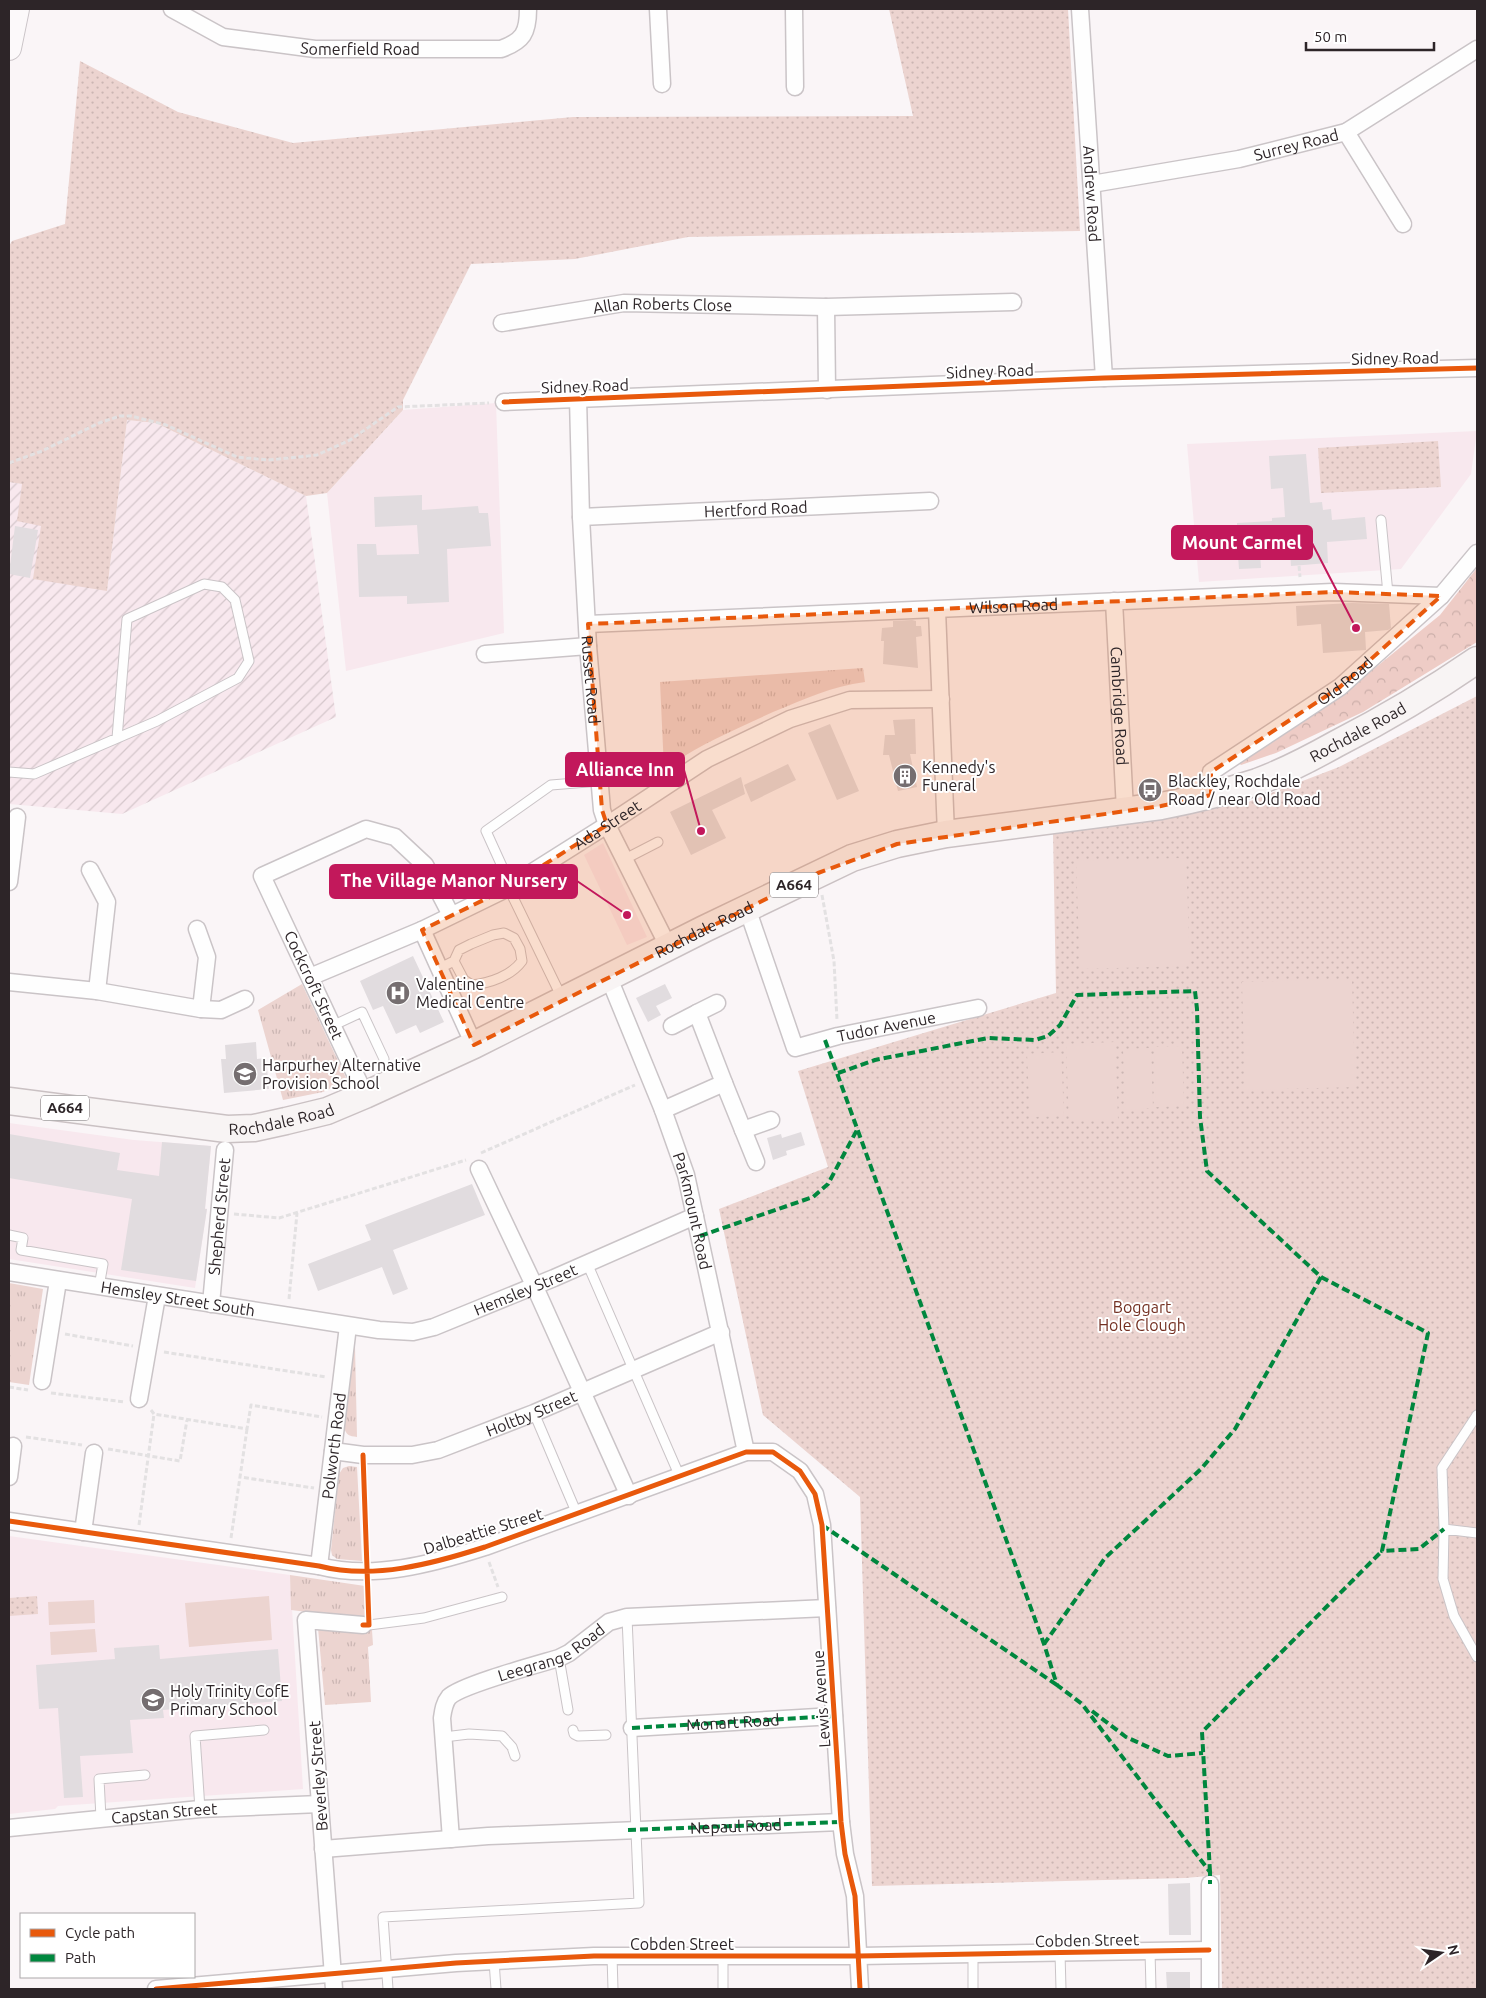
<svg xmlns="http://www.w3.org/2000/svg" width="1486" height="1998" viewBox="0 0 1486 1998" font-family="Ubuntu,sans-serif">
  <style>
    .built { fill: #f8e8ee }
    .industrial { fill: url(#industrial-furrows) }
    .grass { fill: url(#grass-tufts) }
    .forest { fill: url(#forest-crowns) }
    .park { fill: url(#park-dots) }
    .pitch { fill: #ecd4d0 }
    .building { fill: #e1dcdf }
    .lines { fill: none; stroke-linecap: round; stroke-linejoin: round }
    .lane-casing { stroke: #cac4c7; stroke-width: 11 }
    .street-casing { stroke: #cac4c7; stroke-width: 19 }
    .secondary-casing { stroke: #cac4c7; stroke-width: 26 }
    .primary-casing { stroke: #cac1c3; stroke-width: 29 }
    .path { stroke: #e3e1e2; stroke-width: 3; stroke-dasharray: 5 2.5; stroke-linecap: butt }
    .lane { stroke: #fefefe; stroke-width: 9 }
    .street { stroke: #fefefe; stroke-width: 16 }
    .secondary { stroke: #fcf9fa; stroke-width: 24 }
    .primary { stroke: #f8f4f4; stroke-width: 26 }
    .quiet { stroke: #00873e; stroke-width: 4; stroke-dasharray: 8 4; stroke-linecap: butt }
    .cycleway-casing { stroke: #fff; stroke-width: 8 }
    .cycleway { stroke: #e8590c; stroke-width: 5 }
    .marked { fill: #e8590c; fill-opacity: 0.2; stroke: #e8590c; stroke-width: 4; stroke-dasharray: 10 6; stroke-linejoin: round }
    .labels { text-anchor: middle; stroke-width: 4; stroke-linejoin: round; paint-order: stroke }
    .shield { fill: #fff; stroke: #6c6668; stroke-width: 1 }
    .shield-label { font-size: 15px; font-weight: bold; fill: #2d2528 }
    .street-label { font-size: 16px; fill: #2d2528; stroke: #fff }
    .poi-label { font-size: 16px; fill: #2d2528; stroke: #fff; text-anchor: start }
    .park-label { font-size: 16px; fill: #732f21; stroke: #fff }
    .leader { fill: none; stroke: #c2185b; stroke-width: 2 }
    .callout-dot { fill: #c2185b; stroke: #fff; stroke-width: 2 }
    .callout { fill: #c2185b; stroke: #c2185b; stroke-width: 2 }
    .callout-label { font-size: 18px; text-anchor: middle; font-weight: bold; fill: #fff }
  </style>
  <defs>
    <pattern id="industrial-furrows" width="10" height="10" patternUnits="userSpaceOnUse" patternTransform="scale(1.25)"><rect width="10" height="10" fill="#f8e8ee"/><path d="M-1 1l2-2M0 10L10 0M9 11l2-2" fill="none" stroke="#d5c7cc"/></pattern>
    <pattern id="grass-tufts" width="24" height="20" patternUnits="userSpaceOnUse" patternTransform="scale(1.25)"><rect width="24" height="20" fill="#ecd4d0"/><path d="M3 7l-1-3M5 7V3M7 7l1-3M15 17l-1-3M17 17v-4M19 17l1-3" fill="none" stroke="#cbb6b3"/></pattern>
    <pattern id="forest-crowns" width="20" height="18" patternUnits="userSpaceOnUse" patternTransform="scale(1.25)"><rect width="20" height="18" fill="#eeccc6"/><path d="M2 6a3 3 0 1 1 6 0M12 15a3 3 0 1 1 6 0" fill="none" stroke="#ccafaa"/></pattern>
    <pattern id="park-dots" width="8" height="8" patternUnits="userSpaceOnUse" patternTransform="scale(1.25)"><rect width="8" height="8" fill="#ecd4d0"/><path d="M2 2h.1M6 6h.1" fill="none" stroke="#cbb6b3" stroke-width="1.8" stroke-linecap="round"/></pattern>
  </defs>
  <rect width="100%" height="100%" fill="#faf5f7"/>
  <path class="built" d="M496,403L504,633L346,671L327,493L403,410Z
    M1477,431L1471,474L1401,569L1199,582L1187,444Z
    M603,843L647,937L627,945L584,855Z
    M9,1123L134,1140L211,1146L205,1208L207,1209L195,1288L9,1259Z
    M9,1536L290,1575L303,1789L58,1806L55,1809L9,1814Z"/>
  <path class="industrial" d="M127,420L156,423L306,496L336,717L122,814L9,804V482L22,484L41,526L107,591Z"/>
  <path class="grass" d="M863,668L865,682C832,686 803,700 773,712C734,730 700,744 664,769L660,682Z
    M302,984L347,1080L323,1092L283,1100L258,1010Z
    M9,1283L43,1289L29,1385L9,1382Z
    M355,1346L357,1437C349,1436 346,1435 344,1427L353,1347Z
    M349,1466L357,1467L362,1561L337,1559L332,1555L331,1550L339,1474L343,1468Z
    M290,1575L365,1586L367,1612L365,1619L291,1610Z
    M318,1628L372,1630L373,1645L368,1647L371,1702L325,1705Z"/>
  <path class="forest" d="M1477,568V642L1363,712L1276,753L1241,765L1238,762L1348,690L1440,615Z"/>
  <path class="park" d="M889,9H1068L1080,231L688,237L575,259L471,264L403,400V410L327,493L306,496L156,423L127,420L107,591L33,579L41,526L17,521L22,484L9,482V246L12,241L65,224L80,61L178,112L293,143L573,117L913,116Z
    M1438,441L1441,487L1321,493L1318,448Z
    M1477,696V1989H1222L1220,1875L1185,1878L872,1886L860,1497L763,1415L719,1209L828,1167L798,1071L1056,993L1053,833L1243,804L1339,767Z
    M37,1596L38,1614L9,1616V1598Z"/>
  <path class="pitch" d="M1186,858L1190,966L1080,969L1076,861Z
    M1352,979L1355,1087L1245,1090L1242,982Z
    M1115,1042L1118,1119L1069,1121L1066,1044Z
    M1182,1046L1184,1106L1156,1107L1154,1047Z
    M1151,1048L1153,1108L1126,1110L1123,1049Z
    M1061,1052L1064,1116L1030,1117L1027,1054Z
    M269,1596L272,1640L189,1647L185,1603Z
    M94,1600L95,1623L49,1625L48,1602Z
    M95,1629L97,1652L51,1655L50,1632Z"/>
  <path class="building" d="M1306,454L1310,503L1322,502L1323,510L1331,509L1332,520L1365,517L1367,539L1327,542L1328,563L1291,566L1290,551L1260,553L1261,568L1239,569L1238,556L1232,557L1230,532L1237,531V523L1272,521V518L1285,517L1283,488L1271,489L1269,456Z
    M422,495V510L478,506L479,513H488L491,546L447,549L449,602L407,604V596L359,597L357,544H376L377,555L419,554L417,525L375,527L374,497Z
    M15,526L38,530L30,578L9,574Z
    M1352,603L1389,604L1391,628L1388,630L1365,632L1366,650L1323,653L1321,624L1297,626L1296,606Z
    M912,620L916,621V626H921L922,636L916,637L918,668L883,664L884,641H881L882,628L893,627V621Z
    M915,719L916,754H910L917,787L898,791L889,755H883L885,735H895L893,720Z
    M830,724L859,791L837,800L808,733Z
    M788,764L796,780L751,802L744,785Z
    M741,777L745,794L712,810L726,838L691,855L670,812Z
    M413,956L444,1022L420,1033L416,1025L396,1034L383,1006L373,1010L360,981Z
    M665,984L672,998L656,1006L661,1015L648,1022L636,998Z
    M256,1042L257,1059L266,1058L269,1089L224,1093L221,1059H226L225,1045Z
    M801,1132L805,1145L786,1151L787,1155L773,1160L767,1138L781,1134L782,1138Z
    M9,1134L120,1153L117,1170L159,1176L162,1142L211,1146L205,1209H207L196,1281L121,1270L132,1199L9,1178Z
    M472,1184L485,1215L393,1250L408,1289L393,1295L382,1267L318,1291L308,1264L371,1240L365,1225Z
    M159,1645L160,1659L278,1649L282,1701L163,1710L164,1718L130,1720L133,1753L80,1756L83,1797L64,1798L58,1708L39,1709L36,1665L115,1659L114,1648Z
    M1190,1883L1191,1935H1169L1168,1884Z
    M1166,1972H1190V1989H1167Z"/>
  <g class="lines">
    <g class="lane-casing">
      <path id="lane" d="M1381,520L1388,594
        M9,772L34,774L157,721L238,678L249,661L235,600L222,587L204,584L127,619L117,738
        M625,859L658,842
        M511,886L486,831L551,785L600,781
        M508,887L562,998
        M438,969L454,961L459,950L471,944L493,935L504,933L514,938L520,949L522,961C511,976 490,983 472,985L464,980L454,961
        M332,1026L362,1012L384,1059
        M9,1235L23,1238L21,1250L103,1264L99,1287
        M587,1263L680,1477
        M534,1413L577,1514
        M1477,1415L1442,1468L1444,1529L1443,1579L1454,1616L1477,1657
        M1444,1529L1477,1533
        M369,1625L424,1618L502,1597
        M559,1658L568,1710
        M573,1730L574,1734L578,1736L606,1735
        M444,1737L469,1734L502,1736L512,1747L515,1756
        M200,1809L195,1736L264,1730
        M101,1818L99,1779L145,1775
        M1150,1951L1151,1989
        M1060,1953L1061,1989
        M973,1954V1989
        M612,1956L613,1989
        M723,1956V1989
        M494,1961L496,1989
        M388,1989L383,1917L639,1903L627,1617"/>
    </g>
    <g class="street-casing">
      <g id="street">
        <path id="s1" d="M172,9L223,37L315,49H501C523,41 528,33 528,9"/>
        <path d="M658,9L662,84"/>
        <path d="M794,9L795,87"/>
        <path id="s2" d="M1080,9L1104,378"/>
        <path d="M1346,132L1403,224"/>
        <path id="s3" d="M1092,184L1239,159L1346,132L1477,49"/>
        <path d="M826,307L827,390"/>
        <path id="s4" d="M502,323L624,303L826,307L1013,302"/>
        <path id="s5" d="M578,398L581,517L588,646L602,810L607,825L669,948"/>
        <path d="M504,402L1104,378L1477,368"/>
        <path id="s6" d="M581,517L930,501"/>
        <path id="s7" d="M1114,601L1125,810"/>
        <path d="M937,610L946,834"/>
        <path id="s8" d="M588,624L1333,592L1441,596"/>
        <path d="M485,654L588,646"/>
        <path id="s9" d="M1211,795L1210,778L1211,772L1340,687L1441,596L1477,553"/>
        <path d="M90,870L107,902L97,991"/>
        <path d="M9,882L17,817"/>
        <path id="s10" d="M747,908L795,1048L838,1036L978,1008"/>
        <path d="M422,930L474,1045"/>
        <path id="s11" d="M310,977L422,930L504,890L607,825L707,759L790,719L850,700L941,699"/>
        <path id="s12" d="M609,978L663,1110L686,1175L746,1452"/>
        <path d="M9,982L97,991L201,1009L207,957L197,929"/>
        <path d="M201,1009L221,1010L245,999"/>
        <path d="M672,1026L697,1013"/>
        <path d="M724,1083L756,1162"/>
        <path d="M365,1095L262,876L366,829L395,837L425,865L451,915"/>
        <path d="M663,1110L724,1083L697,1013L717,1003"/>
        <path d="M743,1130L771,1120"/>
        <path d="M479,1169L534,1285L629,1496"/>
        <path id="s13" d="M9,1272L379,1330L413,1332L434,1327L554,1278L695,1216"/>
        <path id="s14" d="M211,1304L225,1150"/>
        <path d="M42,1381L58,1281"/>
        <path d="M139,1399L157,1296"/>
        <path id="s15" d="M333,1451L363,1455H412L438,1450L534,1413L721,1332"/>
        <path d="M9,1477L13,1446"/>
        <path d="M9,1521L319,1566C373,1580 432,1564 485,1547L746,1452H773L800,1471L815,1494L822,1525L841,1822L845,1854L855,1896L860,1989"/>
        <path d="M83,1532L94,1453"/>
        <path id="s16" d="M319,1566L348,1326"/>
        <path d="M632,1728L834,1716"/>
        <path id="s17" d="M9,1828L200,1809L320,1804"/>
        <path id="s18" d="M451,1839L442,1718C443,1711 444,1703 449,1697C461,1685 539,1664 559,1658L569,1653L609,1622L627,1617L827,1608"/>
        <path d="M323,1849L488,1836L841,1822"/>
        <path d="M1210,1884V1989"/>
        <path d="M156,1989L456,1963L594,1956H859L1209,1950"/>
        <path d="M334,1989L306,1620L363,1625"/>
      </g>
    </g>
    <g class="secondary-casing">
      <path id="secondary" d="M9,48L17,9"/>
    </g>
    <g class="primary-casing">
      <g id="primary">
        <path id="s19" d="M9,1101L227,1129L254,1128L286,1121L327,1111L365,1095L474,1045L704,929L852,858L897,844L946,834L1161,806C1193,800 1226,792 1257,782C1284,772 1311,758 1336,744C1385,719 1432,691 1477,660"/>
      </g>
    </g>
    <path class="path" d="M9,463L42,451L99,423L120,416H131L166,425L237,457L268,460L317,455L350,440L398,407L489,403
      M1299,566L1300,577
      M822,895L834,961L837,1020
      M481,1153L635,1085
      M234,1214L279,1218L466,1160
      M289,1299L297,1213
      M65,1334L133,1346
      M164,1352L326,1377
      M9,1387L28,1390
      M51,1393L125,1402
      M151,1410L154,1414L247,1429L251,1405L322,1417
      M247,1429L240,1477L314,1488
      M26,1437L82,1445
      M108,1449L180,1461L187,1420
      M139,1525L154,1414
      M231,1538L240,1477
      M489,1562L498,1587"/>
    <use href="#lane" class="lane"/>
    <use href="#street" class="street"/>
    <use href="#secondary" class="secondary"/>
    <use href="#primary" class="primary"/>
    <g class="quiet">
      <path d="M825,1040L1044,1644L1057,1685L1082,1704L1210,1872V1884"/>
      <path d="M838,1073L875,1060L988,1038L1035,1040L1048,1036L1060,1025L1077,995L1195,991L1197,1009L1200,1117L1207,1171L1321,1277L1235,1429L1201,1469L1105,1558L1044,1644"/>
      <path d="M700,1236L813,1197L828,1184L858,1128"/>
      <path d="M1321,1277L1428,1333L1382,1551L1419,1549L1444,1529"/>
      <path d="M822,1525L1057,1685"/>
      <path d="M1092,1711L1126,1737L1168,1756L1203,1753"/>
      <path id="s20" d="M632,1728L834,1716"/>
      <path id="s21" d="M628,1830L841,1822"/>
      <path d="M1210,1872L1202,1732L1382,1551"/>
    </g>
    <g class="cycleway-casing">
      <path id="cycleway" d="M504,402L1104,378L1477,368
        M9,1521L319,1566C373,1580 432,1564 485,1547L746,1452H773L800,1471L815,1494L822,1525L841,1822L845,1854L855,1896L860,1989
        M363,1625H369L363,1455
        M156,1989L456,1963L594,1956H859L1209,1950"/>
    </g>
    <use href="#cycleway" class="cycleway"/>
  </g>
  <path class="marked" d="M1333,592L1441,596L1340,687L1211,772V795L1161,806L897,844L818,873L474,1045L422,930L504,890L607,825L602,810L588,624Z"/>
  <defs>
    <g id="building-disc" transform="scale(1.25)"><circle r="9.5" fill="#756e70" stroke="#fff"/><path d="M-4-6H4V6H1V3H-1V6H-4ZM-2.5-4.3h1.7v1.8h-1.7ZM.8-4.3h1.7v1.8H.8ZM-2.5-1h1.7V.8h-1.7ZM.8-1h1.7V.8H.8Z" fill="#fff"/></g>
    <g id="bus-disc" transform="scale(1.25)"><circle r="9.5" fill="#756e70" stroke="#fff"/><path d="M-5-6H5V4H4V6H2V4H-2V6H-4V4H-5ZM-3.5-4V0h7V-4ZM-3.5 1.2v1.5H-2V1.2ZM2 1.2v1.5H3.5V1.2Z" fill="#fff"/></g>
    <g id="hospital-disc" transform="scale(1.25)"><circle r="9.5" fill="#756e70" stroke="#fff"/><path d="M-5-5h3v3.5h4V-5h3V5h-3V1.5h-4V5h-3Z" fill="#fff"/></g>
    <g id="school-disc" transform="scale(1.25)"><circle r="9.5" fill="#756e70" stroke="#fff"/><path d="M0-5L7-2L0 1L-7-2ZM-4 1L0 2.5L4 1V4Q0 6-4 4Z" fill="#fff"/></g>
  </defs>
  <g fill-rule="evenodd">
    <use href="#building-disc" x="905" y="776"/>
    <use href="#bus-disc" x="1150" y="790"/>
    <use href="#hospital-disc" x="398" y="993"/>
    <use href="#school-disc" x="245" y="1074"/>
    <use href="#school-disc" x="153" y="1700"/>
  </g>
  <g class="labels">
    <g class="shield">
      <rect x="770" y="872.5" width="48" height="25" rx="4"/>
      <rect x="41" y="1095.5" width="48" height="25" rx="4"/>
    </g>
    <g class="shield-label">
      <text x="794" y="890">A664</text>
      <text x="65" y="1113">A664</text>
    </g>
    <g class="street-label">
      <text dy="6" stroke="none"><textPath href="#s1" startOffset="196">Somerfield Road</textPath></text>
      <text dy="6" stroke="none"><textPath href="#s3" startOffset="208">Surrey Road</textPath></text>
      <text dy="6" stroke="none"><textPath href="#s2" startOffset="185">Andrew Road</textPath></text>
      <text dy="6" stroke="none"><textPath href="#s4" startOffset="162">Allan Roberts Close</textPath></text>
      <text transform="translate(1395 358) rotate(-1)" y="6">Sidney Road</text>
      <text transform="translate(990 371) rotate(-2)" y="6">Sidney Road</text>
      <text transform="translate(585 386) rotate(-2)" y="6">Sidney Road</text>
      <text dy="6" stroke="none"><textPath href="#s6" startOffset="175">Hertford Road</textPath></text>
      <text dy="6" stroke="none"><textPath href="#s8" startOffset="426">Wilson Road</textPath></text>
      <text dy="6" stroke="none"><textPath href="#s9" startOffset="185">Old Road</textPath></text>
      <text dy="6" stroke="none"><textPath href="#s5" startOffset="282">Russet Road</textPath></text>
      <text dy="6" stroke="none"><textPath href="#s7" startOffset="105">Cambridge Road</textPath></text>
      <text dy="6" stroke="none"><textPath href="#s19" startOffset="1430">Rochdale Road</textPath></text>
      <text dy="6" stroke="none"><textPath href="#s11" startOffset="335">Ada Street</textPath></text>
      <text dy="6" stroke="none"><textPath href="#s19" startOffset="740">Rochdale Road</textPath></text>
      <text transform="translate(314 985) rotate(65)" y="6">Cockcroft Street</text>
      <text dy="6" stroke="none"><textPath href="#s10" startOffset="242">Tudor Avenue</textPath></text>
      <text dy="6" stroke="none"><textPath href="#s19" startOffset="275">Rochdale Road</textPath></text>
      <text dy="6" stroke="none"><textPath href="#s12" startOffset="248">Parkmount Road</textPath></text>
      <text dy="6" stroke="none"><textPath href="#s14" startOffset="88">Shepherd Street</textPath></text>
      <text dy="6" stroke="none"><textPath href="#s13" startOffset="529">Hemsley Street</textPath></text>
      <text dy="6" stroke="none"><textPath href="#s13" startOffset="171">Hemsley Street South</textPath></text>
      <text dy="6" stroke="none"><textPath href="#s15" startOffset="206">Holtby Street</textPath></text>
      <text dy="6" stroke="none"><textPath href="#s16" startOffset="121">Polworth Road</textPath></text>
      <text transform="translate(483 1531) rotate(-17)" y="6">Dalbeattie Street</text>
      <text dy="6" stroke="none"><textPath href="#s18" startOffset="256">Leegrange Road</textPath></text>
      <text transform="translate(821 1699) rotate(-94)" y="6">Lewis Avenue</text>
      <text dy="6" stroke="none"><textPath href="#s20" startOffset="101">Monart Road</textPath></text>
      <text transform="translate(318 1776) rotate(-94)" y="6">Beverley Street</text>
      <text dy="6" stroke="none"><textPath href="#s17" startOffset="156">Capstan Street</textPath></text>
      <text dy="6" stroke="none"><textPath href="#s21" startOffset="108">Nepaul Road</textPath></text>
      <text transform="translate(1087 1940) rotate(-1)" y="6">Cobden Street</text>
      <text x="682" y="1950">Cobden Street</text>
    </g>
    <g class="poi-label">
      <text x="922" y="773">Kennedy's<tspan x="922" dy="18">Funeral</tspan></text>
      <text x="1168" y="787">Blackley, Rochdale<tspan x="1168" dy="18">Road / near Old Road</tspan></text>
      <text x="416" y="990">Valentine<tspan x="416" dy="18">Medical Centre</tspan></text>
      <text x="262" y="1071">Harpurhey Alternative<tspan x="262" dy="18">Provision School</tspan></text>
      <text x="170" y="1697">Holy Trinity CofE<tspan x="170" dy="18">Primary School</tspan></text>
    </g>
    <g class="park-label">
      <text x="1142" y="1313">Boggart<tspan x="1142" dy="18">Hole Clough</tspan></text>
    </g>
  </g>
  <path class="leader" d="M1356 628L1312 543M701 831L684 770M627 915L577 881"/>
  <g class="callout-dot">
    <circle cx="1356" cy="628" r="5"/>
    <circle cx="701" cy="831" r="5"/>
    <circle cx="627" cy="915" r="5"/>
  </g>
  <g class="callout">
    <rect x="1172" y="526" width="140" height="33" rx="5"/>
    <rect x="566" y="753" width="118" height="33" rx="5"/>
    <rect x="330" y="865" width="247" height="33" rx="5"/>
  </g>
  <g class="callout-label">
    <text x="1242" y="549">Mount Carmel</text>
    <text x="625" y="776">Alliance Inn</text>
    <text x="454" y="887">The Village Manor Nursery</text>
  </g>
  <rect width="1486" height="1998" fill="none" stroke="#2d2528" stroke-width="20"/>
  <rect x="20" y="1913" width="175" height="65" fill="#ffffff" stroke="#aba8a9"/>
  <rect x="30" y="1929" width="25" height="8" fill="#e8590c" stroke="#aba8a9"/>
  <text x="65" y="1938" font-size="15" fill="#2d2528">Cycle path</text>
  <rect x="30" y="1954" width="25" height="8" fill="#00873e" stroke="#aba8a9"/>
  <text x="65" y="1963" font-size="15" fill="#2d2528">Path</text>
  <g transform="translate(1441 1953) rotate(77)" stroke="#ffffff" stroke-width="4" paint-order="stroke">
  <path d="M0-4L9 19L0 12L-9 19Z" fill="#2d2528"/>
  <text y="-8" font-size="14" font-weight="bold" text-anchor="middle" fill="#2d2528">N</text>
  </g>
  <path d="M1306 42v8h128v-8" fill="none" stroke="#2d2528" stroke-width="2.5"/>
  <text x="1314" y="42" font-size="15" fill="#2d2528" stroke="#ffffff" stroke-width="4" paint-order="stroke">50 m</text>
</svg>
